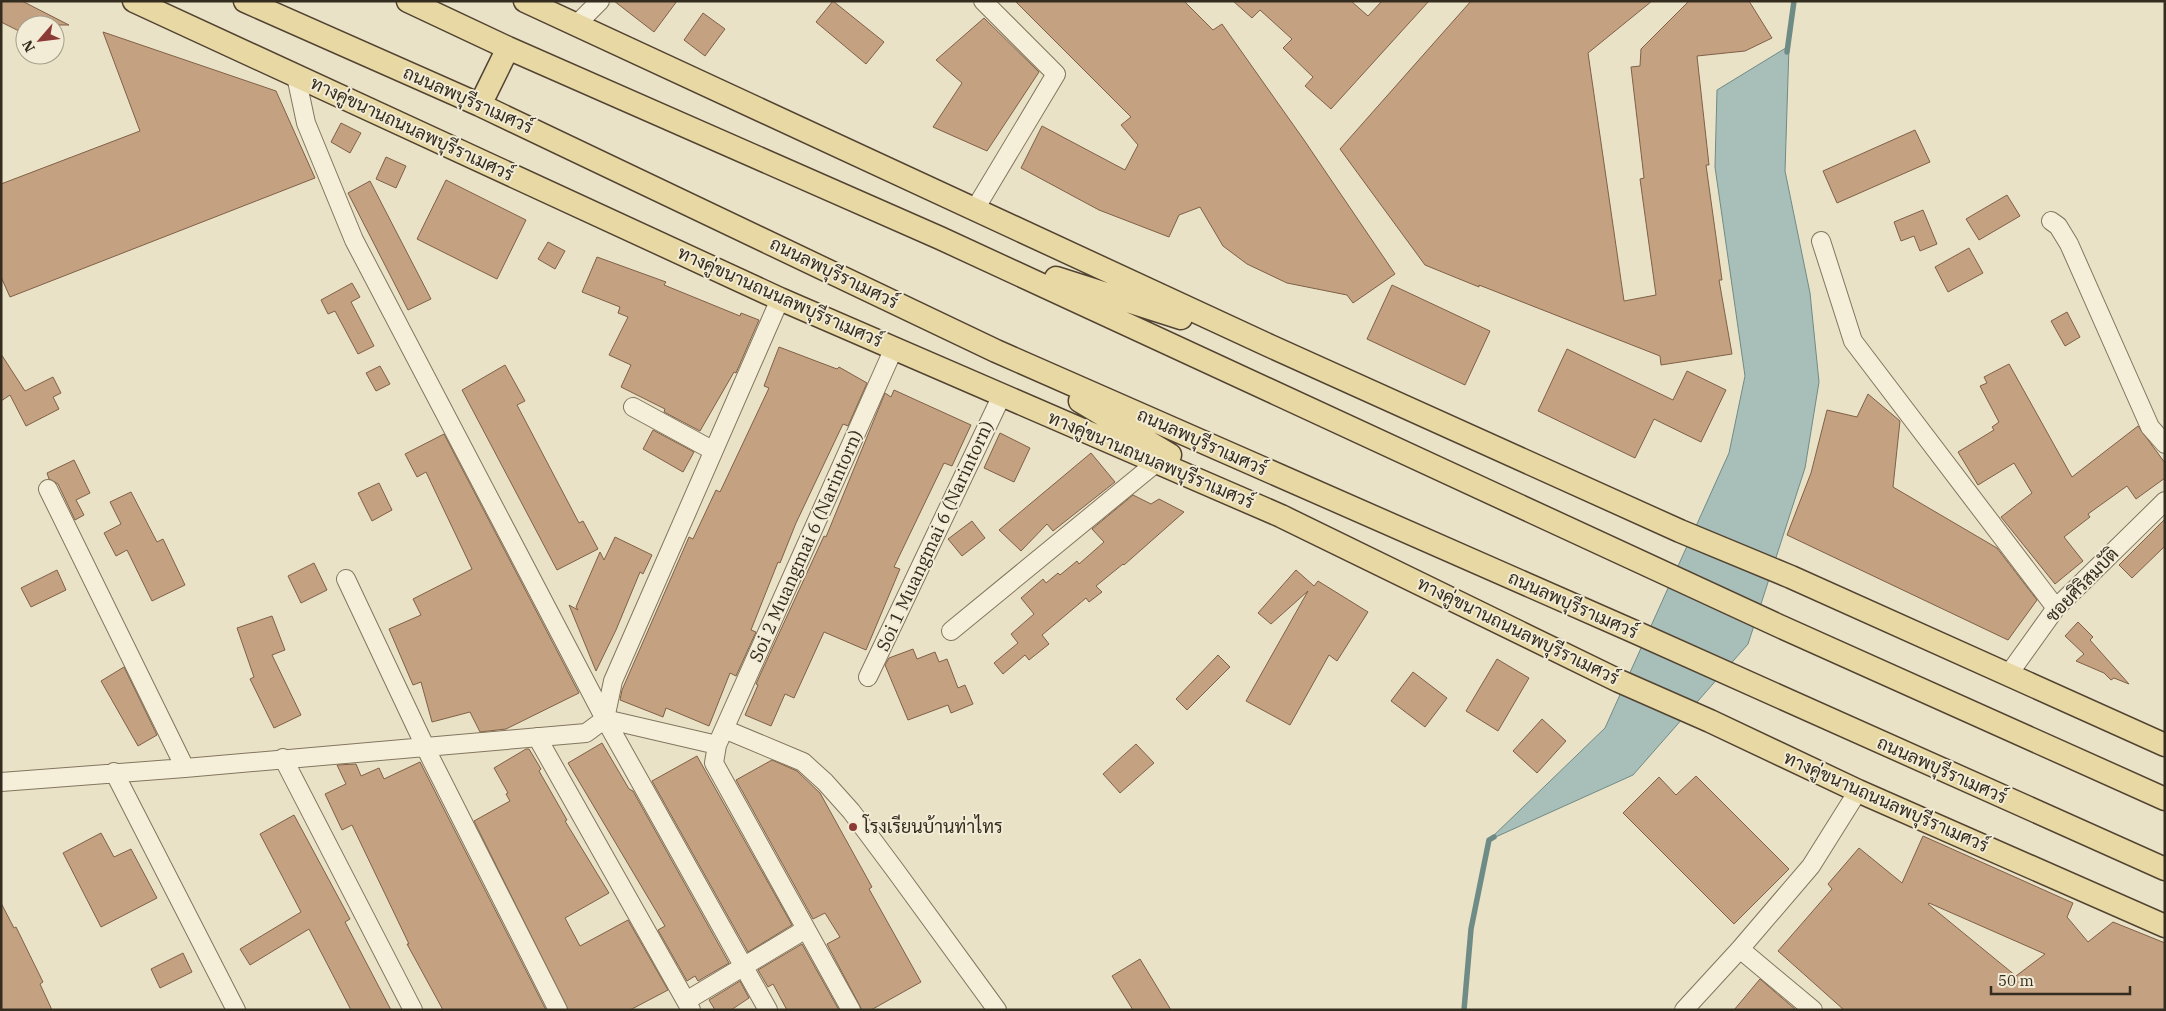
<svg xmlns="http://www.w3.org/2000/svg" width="2166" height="1011" viewBox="0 0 2166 1011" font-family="'IBM Plex Serif',Sarabun,serif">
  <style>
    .water { fill: #a8beb9; stroke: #6f8b86 }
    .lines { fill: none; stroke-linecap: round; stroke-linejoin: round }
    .stream { stroke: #6f8b86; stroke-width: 5.5 }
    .building { fill: #c3a181; stroke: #806147; fill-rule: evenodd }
    .minor-casing { stroke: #83755e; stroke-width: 20 }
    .major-casing { stroke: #524332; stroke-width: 25 }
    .minor { stroke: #f5efda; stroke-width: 18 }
    .major { stroke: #e8d8a3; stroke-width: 22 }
    .poi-dot { fill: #8c3a35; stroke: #f2ecd6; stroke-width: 2 }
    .labels { text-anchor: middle; stroke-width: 4; stroke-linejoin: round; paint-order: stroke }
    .street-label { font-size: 18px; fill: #352c20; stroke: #f2ecd6 }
    .poi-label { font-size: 18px; fill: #352c20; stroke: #f2ecd6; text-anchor: start }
  </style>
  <rect width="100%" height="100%" fill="#e9e2c7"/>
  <path class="water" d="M1789,46L1785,171L1810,293L1819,382L1805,468L1748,644L1633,775L1489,840L1605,728L1729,453L1745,376L1715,167L1717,90Z"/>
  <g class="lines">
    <path class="stream" d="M1787,52L1794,1
      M1464,1010L1471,929L1489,840L1494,837"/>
  </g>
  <path class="building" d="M1,1H22L69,25H25V34L1,22Z
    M614,1H677L654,32Z
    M833,1L884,42L866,64L816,22Z
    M1015,1H1184L1213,30L1222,24L1304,140L1395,274L1353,303L1347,295L1287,283L1247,264L1223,246L1200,207L1179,215L1169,237L1099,210L1021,168L1042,126L1125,170L1138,145L1121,125L1131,117Z
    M1233,1H1351L1368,16L1382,1H1429L1331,109L1305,86L1313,77L1283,48L1292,39L1260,10L1252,18Z
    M1471,1H1652L1588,53L1624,301L1656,295L1640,179L1644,178L1631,67L1640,66L1641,49L1689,1H1749L1772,38L1745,51L1697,56L1709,165H1706L1722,280H1719L1732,354L1661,365L1660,356L1479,285V287L1425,265L1340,149Z
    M703,13L725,29L705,56L684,40Z
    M984,18L1039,72L987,151L933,127L962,83L936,60Z
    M103,32L276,91L315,178L10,297L1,277V184L140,131Z
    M341,123L361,133L350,153L331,142Z
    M1915,130L1930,162L1837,203L1823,171Z
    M386,157L406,166L396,188L376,179Z
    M446,180L526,220L497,279L417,239Z
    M370,181L431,299L408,310L348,193Z
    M2007,195L2020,216L1979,240L1966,219Z
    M1923,210L1937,244L1920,251L1914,236L1901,241L1894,222Z
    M548,242L565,251L555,269L538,259Z
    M1969,248L1983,273L1948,292L1935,267Z
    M597,257L666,282L664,285L740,316L741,313L759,320L736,373L734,372L700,431L664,412L665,409L621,387L631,365L609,355L628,317L618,313L620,307L582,292Z
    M352,283L360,297L351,302L374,346L358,354L335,311L328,314L321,300Z
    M1392,285L1490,331L1465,385L1367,339Z
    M2067,312L2080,337L2065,346L2051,321Z
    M779,347L837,369L839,367L867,383L848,426L843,424L796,523L780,563L778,562L751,630L756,632L736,676L730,673L709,726L666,708L663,717L620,700L622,690L689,537L693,539L716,490L720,492L769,388L764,386Z
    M1567,349L1673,400L1687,371L1726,390L1701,442L1654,419L1635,458L1538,411Z
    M1,354L25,391L53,377L61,393L53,397L59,409L26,426L10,395L1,401Z
    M2009,364L2072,477L2138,426L2165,463V478L2136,499L2127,486L2088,514L2090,517L2064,537L2083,561L2055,584L2001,517L2032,493L2014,463L1978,485L1958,452L1994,430L1992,427L1999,422L1980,386L1987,383L1984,377Z
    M505,365L525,401L517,405L579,523L583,521L598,549L557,570L462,390Z
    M380,366L390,384L376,391L366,373Z
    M894,390L971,425L952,466L944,463L894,567L900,569L866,650L824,632L794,698L785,694L771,726L745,715L758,685L756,684L776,640L824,536L826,537L885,393L891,397Z
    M1868,394L1900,421L1893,487L1997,548L2037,600L2008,640L1787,535L1811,473L1827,410L1857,417Z
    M653,430L694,452L683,472L643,449Z
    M1000,433L1030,448L1014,482L984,468Z
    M444,434L579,693L506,729L480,732L470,712L432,722L421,682L413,685L389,629L421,615L413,599L472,569L426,472L417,477L405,454Z
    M1091,453L1115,482L1053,531L1047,524L1021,551L999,530Z
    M74,460L90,493L76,500L84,515L75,520L58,484L49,479L47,473Z
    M379,483L392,510L372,521L358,493Z
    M131,492L157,542L163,539L185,585L152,601L127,550L116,556L104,533L121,524L110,502Z
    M1133,495L1151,504L1159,499L1184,512L1124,565L1123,564L1096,586L1102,592L1089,602L1086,598L1042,635L1049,644L1029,660L1025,655L1003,674L994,663L1018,643L1011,634L1034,614L1021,598L1043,579L1046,583L1058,573L1060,575L1077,561L1079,564L1104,542L1092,529Z
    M2165,519V546L2132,578L2119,565Z
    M972,521L985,538L962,556L948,539Z
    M615,537L652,555L643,574L640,572L616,630L596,671L569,605L578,610L576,607L600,552L604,560Z
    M314,563L327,590L301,603L288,576Z
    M57,570L66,590L31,607L21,588Z
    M1296,570L1314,586L1318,581L1368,612L1337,661L1329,655L1290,725L1246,701L1308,591L1271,624L1258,613Z
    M272,616L285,650L272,655L301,715L274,728L250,679L254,677L237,628Z
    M2078,622L2093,637L2090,640L2129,684L2114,678L2111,680L2104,673L2076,661L2084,654L2065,636Z
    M913,649L917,659L935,652L939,662L947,659L958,688L965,685L973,704L951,713L948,705L908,720L885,665L889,658Z
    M1218,655L1230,667L1187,710L1176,699Z
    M1497,659L1529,678L1498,731L1466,711Z
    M124,667L157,735L138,746L101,681Z
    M1413,672L1447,698L1425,727L1391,701Z
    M1542,719L1566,741L1537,773L1513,751Z
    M602,743L629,789L633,791L729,963L698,981L695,976L687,981L658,930L665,926L568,763Z
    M1136,744L1154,763L1120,793L1103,774Z
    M526,749H529L541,769L539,771L567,820L565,821L609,893L565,918L580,946L628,920L668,990L630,1010H568L474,821L510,801L506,794L508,793L494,768Z
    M697,756L792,925L748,952L652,781Z
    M772,760L797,771L820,793L872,887L869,889L921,982L871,1010H862L827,944L840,937L825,913L813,919L736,780Z
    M420,762L421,764L546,1010H443L407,944H409L352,825L342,830L325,794L346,784L337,765L356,764L361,776L379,768L384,779Z
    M1696,776L1789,869L1734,924L1623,813L1659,777L1676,795Z
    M294,815L350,919L345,922L391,1010H351L309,929L250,965L240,949L301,912L260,834Z
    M101,833L114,857L131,849L157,898L101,927L63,853Z
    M1923,836L2073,903L2067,917L2088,942L2113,922L2165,943V1010H1844L1778,951L1832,889L1828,884L1859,848L1902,883ZM1929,903L2045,954L2016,976L1928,904Z
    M1,903L14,928L16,927L43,982L40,984L52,1010H1Z
    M802,944L839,1010H787L773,984L768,987L758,970Z
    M183,953L192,972L160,988L151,969Z
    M1140,959L1171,1010H1133L1112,976Z
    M1760,979L1796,1010H1734Z
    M740,981L749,998L731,1010H715L709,1000Z"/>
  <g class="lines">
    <g class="minor-casing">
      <path id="minor" d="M576,25L600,1
        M296,76L306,123L354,240L605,719L768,1010
        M975,209L1056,74L983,1
        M2051,221L2058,226L2069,244L2150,427L2165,444
        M1821,241L1853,341L2056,608
        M633,407L712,450
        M48,489L185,768
        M346,579L431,759L558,1010
        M951,631L1157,462
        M2008,675L2056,608L2165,501
        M868,677L1002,395
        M605,719L717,745
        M724,729L803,762L825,782L851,811L895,870L997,1010
        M537,737L691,1010
        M283,758L413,1010
        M114,772L236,1010
        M1,782L185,768L586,733L605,719L613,681L780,299
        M1740,949L1813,1010
        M686,1001L806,929
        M851,1010L714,763L717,745L894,348
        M1684,1010L1740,949L1811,866L1858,791"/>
    </g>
    <g class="major-casing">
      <path id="major" d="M134,1L780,299L1281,516L1619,681L1710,721L1858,791L2165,926
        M245,1L480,105L996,351L1635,632L2165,869
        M408,1L508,48L940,238L1777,625L2165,799
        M525,1L1270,346L1680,531L1791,577L2165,745
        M480,105L508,48
        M1056,278L1181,318
        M1080,401L1170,455"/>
    </g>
    <use href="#minor" class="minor"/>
    <use href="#major" class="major"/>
  </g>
  <circle class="poi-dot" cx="853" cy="827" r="5"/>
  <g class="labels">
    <g class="street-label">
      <text transform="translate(468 100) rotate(24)" y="6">ถนนลพบุรีราเมศวร์</text>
      <text transform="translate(412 129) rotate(25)" y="6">ทางคู่ขนานถนนลพบุรีราเมศวร์</text>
      <text transform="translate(834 273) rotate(26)" y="6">ถนนลพบุรีราเมศวร์</text>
      <text transform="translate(780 297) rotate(24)" y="6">ทางคู่ขนานถนนลพบุรีราเมศวร์</text>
      <text transform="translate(1202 442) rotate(24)" y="6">ถนนลพบุรีราเมศวร์</text>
      <text transform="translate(1151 460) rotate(23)" y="6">ทางคู่ขนานถนนลพบุรีราเมศวร์</text>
      <text transform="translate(935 536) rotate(-65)" y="6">Soi 1 Muangmai 6 (Narintorn)</text>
      <text transform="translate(806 546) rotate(-66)" y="6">Soi 2 Muangmai 6 (Narintorn)</text>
      <text transform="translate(2082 585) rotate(-46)" y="6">ซอยศิริสมบัติ</text>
      <text transform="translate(1573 605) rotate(24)" y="6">ถนนลพบุรีราเมศวร์</text>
      <text transform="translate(1518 631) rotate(26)" y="6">ทางคู่ขนานถนนลพบุรีราเมศวร์</text>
      <text transform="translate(1942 770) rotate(24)" y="6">ถนนลพบุรีราเมศวร์</text>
      <text transform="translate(1886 802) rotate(24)" y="6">ทางคู่ขนานถนนลพบุรีราเมศวร์</text>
    </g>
    <g class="poi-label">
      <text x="863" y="833">โรงเรียนบ้านท่าไทร</text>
    </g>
  </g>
  <rect width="2166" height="1011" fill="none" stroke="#352c20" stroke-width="5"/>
  <g transform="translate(40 40) rotate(242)"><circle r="24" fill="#f2ecd6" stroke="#a69f8d"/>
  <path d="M0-4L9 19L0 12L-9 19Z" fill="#8c3a35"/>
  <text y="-8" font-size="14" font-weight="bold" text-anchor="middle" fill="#352c20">N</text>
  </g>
  <path d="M1991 986v8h139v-8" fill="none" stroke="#352c20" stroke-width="2.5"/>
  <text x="1998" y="986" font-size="15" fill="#352c20" stroke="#f2ecd6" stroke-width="4" paint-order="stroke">50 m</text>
</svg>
